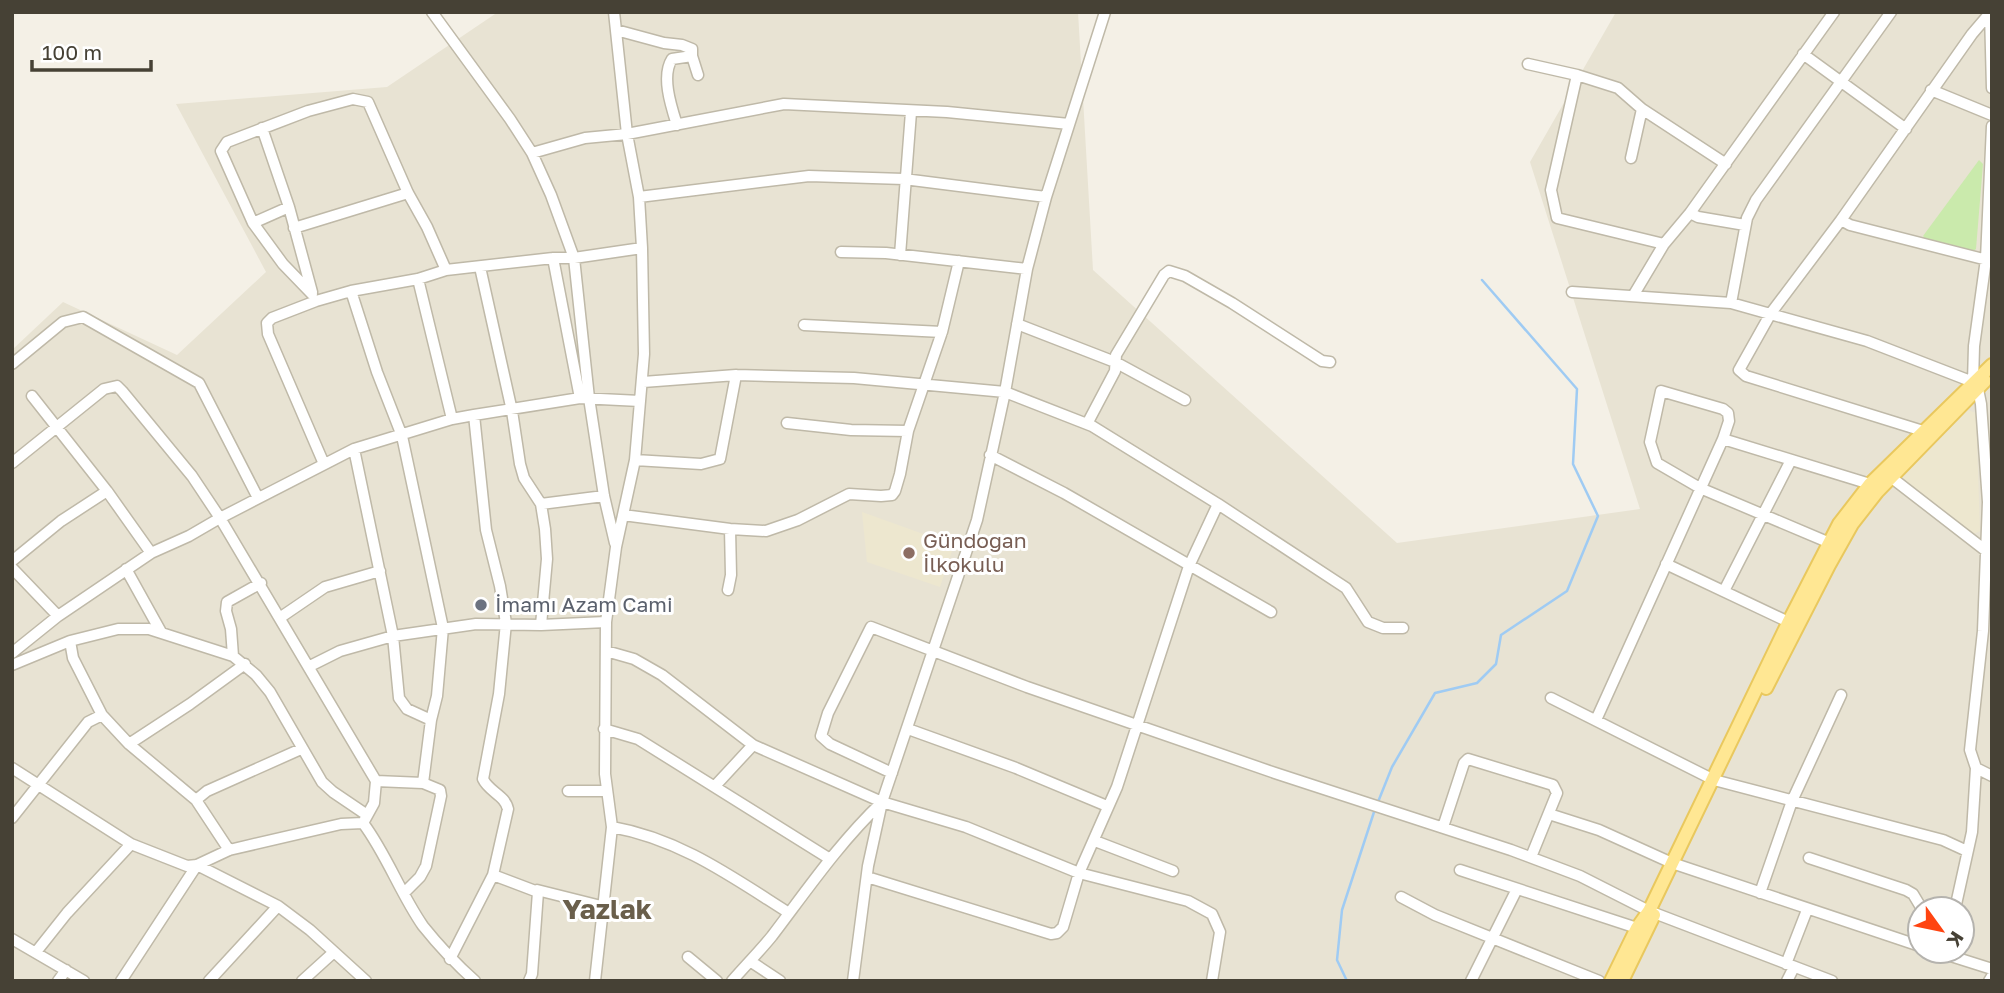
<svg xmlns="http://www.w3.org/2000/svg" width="2004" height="993" viewBox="0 0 2004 993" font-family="'Golos Text',sans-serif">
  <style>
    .residential { fill: #e8e3d3; fill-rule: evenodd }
    .education { fill: #ede7cf }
    .green { fill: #caeaac }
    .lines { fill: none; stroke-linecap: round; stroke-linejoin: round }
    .stream { stroke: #9fcbf3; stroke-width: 2.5 }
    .minor-casing { stroke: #bfb9a8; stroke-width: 13 }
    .major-casing { stroke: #e9c85e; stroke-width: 16 }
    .minor { stroke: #fff; stroke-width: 10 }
    .major { stroke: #ffe793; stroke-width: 12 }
    .education-dot { fill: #8d6e63; stroke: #fff; stroke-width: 2.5 }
    .worship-dot { fill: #6b7280; stroke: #fff; stroke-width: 2.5 }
    .labels { text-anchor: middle; stroke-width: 6; stroke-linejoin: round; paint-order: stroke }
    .education-label { font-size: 21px; fill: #785e54; stroke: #fff; text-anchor: start }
    .worship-label { font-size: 21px; fill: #5b616d; stroke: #fff; text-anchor: start }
    .district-label { font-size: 28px; font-weight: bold; fill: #6a5f4b; stroke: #fff }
  </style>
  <rect width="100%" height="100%" fill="#f4f0e6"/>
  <path class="residential" d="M498,12H1078L1093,270L1397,543L1640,509L1530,162L1616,12H1992V981H12V350L63,302L177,355L266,272L176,104L387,87ZM1920,909H1962V951H1920Z"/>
  <path class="education" d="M1968,410L1976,413L1980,531L1971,535L1902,478Z
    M862,512L954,545L940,587L867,562Z"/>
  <path class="green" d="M1979,160L1983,164L1976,249L1972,252L1926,240L1923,236Z"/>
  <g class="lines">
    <path class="stream" d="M1378,802L1392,767L1435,693L1477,683L1496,664L1501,635L1567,591L1598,516L1573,464L1577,389L1482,280
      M1347,981L1337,960L1342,910L1375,809"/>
    <g class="minor-casing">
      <path id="minor" d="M432,12L510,119L532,153L551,195L574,258L589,398L604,496L615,543
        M1990,12L1992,88
        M616,30L664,43L682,45L692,49V56L698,75
        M1803,54L1906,129
        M1528,64L1577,75L1618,88L1642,109L1726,164
        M1577,75L1551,190L1557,218L1664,244
        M1931,90L1992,115
        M677,125C671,106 661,76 672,59L692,56
        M1992,126L1986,259L1974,346L1973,382L1978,389L1981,404L1988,502L1983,631L1970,750L1976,768L1992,776
        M262,128L289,207L312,292
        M532,153L585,138L627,134L784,104L947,112L1069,124
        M1631,158L1642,109
        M639,197L809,176L904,179L1046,197
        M1690,213L1698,217L1745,225
        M1841,220L1771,313L1739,370L1746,376L1923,431
        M253,223L289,207
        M294,228L408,193
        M841,252L886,253L1027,269
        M900,255L911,112
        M553,258L580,398
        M1991,261L1850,225L1841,220L1972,34L1990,13L1992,14
        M480,267L512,411L520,464L524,478L541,504L545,529L547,559L541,625
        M418,279L452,419
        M351,291L377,372L402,436L443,628L437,696L431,720L423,783
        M1572,292L1731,303L1867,341L1973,382
        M312,294L283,264L253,223L221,151L227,142L308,111L353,99L368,102L408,193L427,227L446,270
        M1633,296L1664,244L1690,213L1834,12
        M1731,303L1747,218L1756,200L1891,12
        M1017,324L1115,362L1185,400
        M804,325L942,332
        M12,364L63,322L83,317L199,383L258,498
        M643,382L736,375L854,378L1005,392L1092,426L1218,504L1346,588L1368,622L1383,628H1403
        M32,396L107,491L151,553
        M787,423L851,430L908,431
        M1087,424L1115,371L1116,355L1164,275L1169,271L1185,276L1232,303L1322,361L1330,362
        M1723,439L1870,484
        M354,449L393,636L399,698L407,709L431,720
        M990,455L1064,493L1271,612
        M635,460L701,464L720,459L736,375
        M12,463L104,389L117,386L122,391L192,476L220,518L376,781L374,803L363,823
        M324,464L268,334L267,323L272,318L316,301L351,291L418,279L446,270L553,258H574L642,248
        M1892,478L1985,550
        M541,504L604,496
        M623,515L730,529L766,531L798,520L849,494L881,496L892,495L895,491L900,474L908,431L942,332L959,261
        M12,561L61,521L107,491
        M1666,564L1795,625
        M12,568L58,616
        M126,569L161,632
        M728,590L731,575L730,529
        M1724,591L1791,460
        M281,617L325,587L380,571
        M606,651L634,659L662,675L753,745L882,802L966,827L1079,873L1188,901L1212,914L1220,932L1212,981
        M12,653L58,616L151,553L189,536L220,518L354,449L452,419L474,415L580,398L640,401
        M233,656L231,629L226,611L227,602L261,583
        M12,665L70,641
        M310,666L340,651L393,636L476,624L541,625L606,622
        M1551,698L1714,780L1943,840L1967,851
        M102,715L129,744L196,800L229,850
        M1596,720L1723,439L1729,421L1728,413L1723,409L1661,391L1650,442L1657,463L1700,488L1830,543
        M604,729L638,739L830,859
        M908,729L1016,768L1107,806
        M129,744L190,704L245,664
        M12,768L131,844L187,866L197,865L229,850L341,824L363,823C387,855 400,893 423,926C439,946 456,964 475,981
        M892,773L830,744L821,736L828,713L871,627L1027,687L1275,773L1511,850L1580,876L1649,911L1832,981
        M376,781L423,783L440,790L441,796L426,866L420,877L404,893
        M715,786L753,745
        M568,791H606
        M196,800L207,791L301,749
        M1549,814L1599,830L1672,863L1920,946
        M12,818L88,722L102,715L73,658L70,641L118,629H149L233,656L256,675L270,692L322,782L333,792L367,815
        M612,827C680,839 732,877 789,913
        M1443,827L1464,763L1468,759L1553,785L1557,793L1531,857
        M1095,841L1173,871
        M1809,858L1906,890L1913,894L1922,909
        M1460,870L1637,928
        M493,875L538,892L537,890L605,907
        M867,877L1051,934L1057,933L1063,927L1079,873L1117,787L1189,566L1218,504
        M1760,893L1792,801L1841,695
        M1401,897L1435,915L1599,981
        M1955,909L1972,832L1976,768
        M12,939L84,981
        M1935,951L1992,969
        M36,952L67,913L131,844
        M688,957L717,981
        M450,959L493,875L508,809C505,795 489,792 483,779L499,694L506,623L500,586L486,530L474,415
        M750,961L780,981
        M1786,964L1807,910
        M58,981L66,970
        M121,981L197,865L278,906L310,930L366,981
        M209,981L278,906
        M302,981L334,952
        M529,981L532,974L538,892
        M595,981L612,827L605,774L606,622L616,547L635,460L644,354L642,248L639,197L627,134L614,12
        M732,981C745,966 759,952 772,936C807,890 839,843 882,802
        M853,981L868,866L882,802L977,520L1005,392L1027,269L1046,197L1105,12
        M1471,981L1517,889
        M1787,981L1794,967
        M1989,981L1992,976"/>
    </g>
    <g class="major-casing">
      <path id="major" d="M1766,688L1829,565L1852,524L1877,492L1985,381
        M1611,981L1637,928L1649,911L1788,623L1839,524L1870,484L1992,365
        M1622,981L1654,915"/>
    </g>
    <use href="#minor" class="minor"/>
    <use href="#major" class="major"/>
  </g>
  <circle class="education-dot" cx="909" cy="553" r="7"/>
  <circle class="worship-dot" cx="481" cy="605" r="7"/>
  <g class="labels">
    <g class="education-label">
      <text x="923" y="548">Gündoğan<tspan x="923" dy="24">İlkokulu</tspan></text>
    </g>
    <g class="worship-label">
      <text x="495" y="612">İmamı Azam Cami</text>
    </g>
    <g class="district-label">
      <text x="607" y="919">Yazlak</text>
    </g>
  </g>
  <rect width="2004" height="993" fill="none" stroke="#464135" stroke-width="28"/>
  <g transform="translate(1941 930) rotate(123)"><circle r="33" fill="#ffffff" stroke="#b5b3ae" stroke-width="2"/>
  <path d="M0-5L12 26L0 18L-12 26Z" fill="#ff4411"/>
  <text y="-10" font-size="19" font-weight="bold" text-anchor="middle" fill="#464135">K</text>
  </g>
  <path d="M32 60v10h119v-10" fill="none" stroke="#464135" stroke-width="3.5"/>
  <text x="42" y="60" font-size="21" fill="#464135" stroke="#ffffff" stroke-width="5" paint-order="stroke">100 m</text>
</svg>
